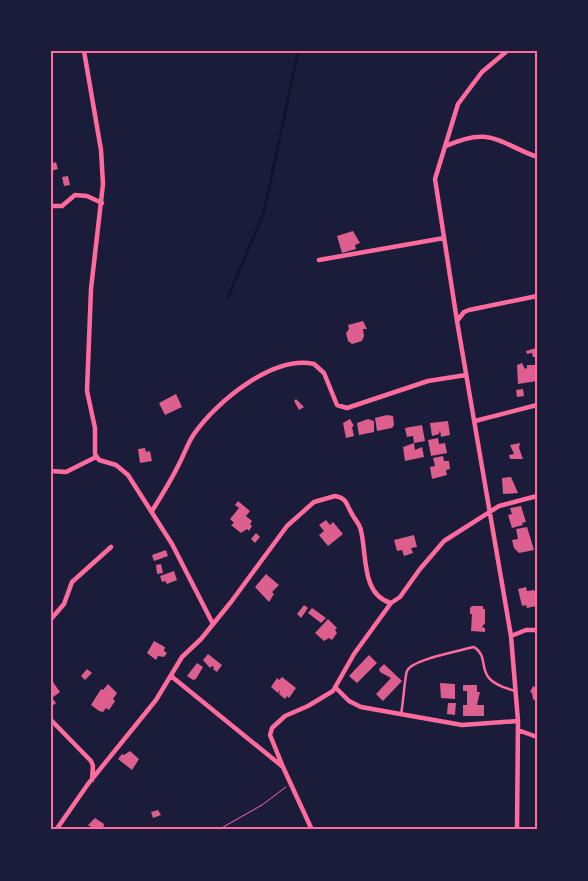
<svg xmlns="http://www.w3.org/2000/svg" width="588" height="881" viewBox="0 0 588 881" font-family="Ubuntu,sans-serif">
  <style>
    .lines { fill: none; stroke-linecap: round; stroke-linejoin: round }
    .stream { stroke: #12122b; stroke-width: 2.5 }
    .building { fill: #dd5f8e }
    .path { stroke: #ff6b9d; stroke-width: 1 }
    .service { stroke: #ff6b9d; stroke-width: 2.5 }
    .minor { stroke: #ff6b9d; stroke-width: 4.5 }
    .neatline { fill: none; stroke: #ff6b9d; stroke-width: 2 }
  </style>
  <rect width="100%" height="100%" fill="#1b1b3a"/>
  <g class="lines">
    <path class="stream" d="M228,297L264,212L298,51"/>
  </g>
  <path class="building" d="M56,162L58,169L51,171V164Z
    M68,176L70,185L64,186L62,177Z
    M353,231L360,243L355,245L356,249L342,253L337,236Z
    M363,321L367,329H363L364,336L362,341L352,344L348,341L346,333L349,329L348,325Z
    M536,348L537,357H533L532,353L527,354L526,351Z
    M522,363L525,369L527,368V365H537V381L518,384L517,365Z
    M523,389L524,396L517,397L516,390Z
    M176,394L182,407L165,415L159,403Z
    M296,399L304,407L299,410L294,401Z
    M387,415L393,416L394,425L392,428L377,431L375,418Z
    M350,419L354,426L352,427L354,436L346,438L343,423Z
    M368,419L374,421V432L359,435L357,423Z
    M448,421L450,435L441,437L440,430L439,434L432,436L430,423Z
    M422,425L425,441L414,443L413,436L407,437L405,428Z
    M438,438L439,444L445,443L447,453L431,456L428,440Z
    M414,443L415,450L422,447L424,457L405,461L403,447Z
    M520,443L519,448L523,459H510L509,455L514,454L510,445Z
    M145,448L146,452L150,451L152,461L140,463L138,449Z
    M443,456L444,461H449L450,469L446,470L447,475L432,479L430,467L435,466L433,458Z
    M511,477L518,493L503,494L502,478Z
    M238,501L250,511L246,516L252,521L250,524L252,526L249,531L247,529L241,533L231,525L234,523L230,519L239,508L235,505Z
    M521,506L526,522L522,523L523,525L512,528L508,515L512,514L510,508Z
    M326,520L330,525L333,522L343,534L328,546L319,535L324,531L319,525Z
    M527,527L534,550L519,553L514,548L512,540L518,539L516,529Z
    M256,533L260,537L255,543L251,539Z
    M414,535L417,547L411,548L413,553L404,556L402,550L397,551L394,540Z
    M166,550L168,556L154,561L152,555Z
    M161,564L163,573L157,574L156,565Z
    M174,571L177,580L167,584L165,581L162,582L160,576Z
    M266,574L279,585L272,592L274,594L269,602L255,587Z
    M526,587L527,591L534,590L537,594L536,606L527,608L526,605L522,606L518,589Z
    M304,605L308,608L301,618L297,614Z
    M472,606H483V609H485V623L482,627L485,628V632L471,631L472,614H470V608Z
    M312,608L326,618L321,623L308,613Z
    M328,619L337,628L335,630L337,633L332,640L329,638L324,641L315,633Z
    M154,641L165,647L164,651L167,653L164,657L158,656L156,660L147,653Z
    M208,654L222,665L217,672L213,669L214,667L212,666L210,668L203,660Z
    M369,655L377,663L357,683L349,676Z
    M197,663L203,667L196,679L193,680L187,676Z
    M384,664L402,681L383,701L376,694L391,678L380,672L379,669Z
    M87,669L92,673L85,680L81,676Z
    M282,677L296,688L289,698L287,696L285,699L279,694L280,690L278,693L271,687L277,678L279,680Z
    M53,682L60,692L52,698L56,703L51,707Z
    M440,683L455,684V699L441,698Z
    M108,684L117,693L113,699L115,701L109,710L106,708L103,712L99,711L91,705L101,689L103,690Z
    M463,685H477V692H480L477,705H484V716H463V705H467V691H463Z
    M533,686L537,688L536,701L533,699L532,693L530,692Z
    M448,703H456L455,715L447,714Z
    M130,751L139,759L132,770L118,759L122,754L124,755Z
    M158,810L161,815L153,818L151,812Z
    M95,818L104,824L103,830H89L91,827L88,825Z"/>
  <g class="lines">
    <path class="path" d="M218,830L262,805L286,787"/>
    <path class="service" d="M401,714C403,705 405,675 407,671C411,660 456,652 469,648L474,647C494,660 468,679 516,691"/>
    <path class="minor" d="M84,51L101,150L103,184L91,289L87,391L95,428V454L99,460L116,465L128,475L172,544L213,624
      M507,51L482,72L458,104L435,179L457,321L511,636L518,721L517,830
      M446,146C490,126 497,142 537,157
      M51,206H62L75,195L87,196L102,203
      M319,260L444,238
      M457,321L464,312L469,310L537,296
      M475,421L537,405
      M51,471L66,472L96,457
      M152,511C162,495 172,479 180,462C185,452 188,443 194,434C216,402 273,355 314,364L324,373L337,405L347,408L428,381L466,375
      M51,619L64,604L72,582L111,547
      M511,636L526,630H537
      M171,676L283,767L312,830
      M336,688L349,701L361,707L462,725L518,721
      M51,720L91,761L93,766L92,780
      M518,730L537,737
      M283,767L270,735L272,728L285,716L308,706L333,691L354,654L391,603
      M56,830L88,784L156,700L182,657L201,639L231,602L287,526L314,502L335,496C347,498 346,504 352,514C355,520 360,524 361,531C367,554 361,595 391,603L400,597L420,569L444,541L499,506L537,496"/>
  </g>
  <rect width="588" height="881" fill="none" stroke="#1b1b3a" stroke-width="105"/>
  <rect x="52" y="52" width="484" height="776" class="neatline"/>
</svg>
